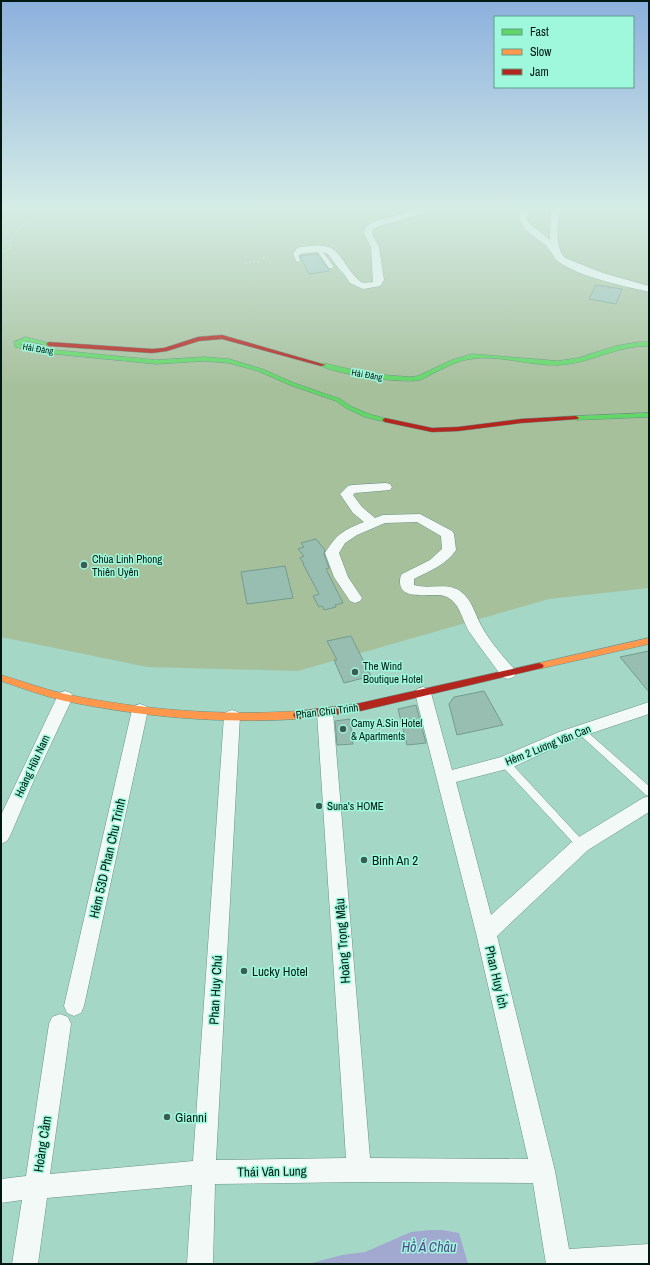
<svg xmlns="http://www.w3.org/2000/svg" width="650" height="1265" viewBox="0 0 650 1265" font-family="'Archivo Narrow',sans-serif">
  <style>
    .green { fill: #a7c09c }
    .water { fill: #a2a9d0 }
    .building { fill: #98beb2; stroke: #739b8f }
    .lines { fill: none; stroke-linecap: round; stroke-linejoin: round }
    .lane-casing { stroke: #699387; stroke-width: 1 }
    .street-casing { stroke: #699387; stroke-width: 1 }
    .fast-casing { stroke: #699387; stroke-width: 1 }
    .slow-casing { stroke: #699387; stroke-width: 1 }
    .jam-casing { stroke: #699387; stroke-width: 1 }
    .path { stroke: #c4d4d0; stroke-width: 1.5; stroke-dasharray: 2 2; stroke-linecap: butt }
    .lane { fill: #f2f9f7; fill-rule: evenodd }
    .street { fill: #f2f9f7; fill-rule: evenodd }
    .fast { fill: #63d668; fill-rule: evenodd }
    .slow { fill: #ff974d; fill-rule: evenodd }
    .jam { fill: #b3261e; fill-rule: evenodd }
    .poi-dot { fill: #3a5c52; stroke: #9ff8db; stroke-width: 1.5 }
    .labels { text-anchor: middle; stroke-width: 3; stroke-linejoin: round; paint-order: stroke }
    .far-street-label { font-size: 9px; fill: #001a13; stroke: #9ff8db }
    .poi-label { font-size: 11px; fill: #001a13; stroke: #9ff8db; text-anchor: start }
    .street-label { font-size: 11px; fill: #001a13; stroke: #9ff8db }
    .near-street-label { font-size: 13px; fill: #001a13; stroke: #9ff8db }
    .near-poi-label { font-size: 13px; fill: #001a13; stroke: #9ff8db; text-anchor: start }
    .near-water-label { font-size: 14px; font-style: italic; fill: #564390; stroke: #9ff8db }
  </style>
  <rect width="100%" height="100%" fill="#a5d7c7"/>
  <path class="green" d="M1,209H649V588L549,599L298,671L147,667L1,637Z"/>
  <path class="water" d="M430,1230H442L459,1233L468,1264H308L342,1255L365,1252L411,1232Z"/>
  <path class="building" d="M317,254L328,269L330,271L309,274L300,256Z
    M596,285L622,289L616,304L589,299Z
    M316,539L325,550L324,554L329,568L326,569L343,603L335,605L336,607L324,610L322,606L319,607L313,596L319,594L303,564H304L300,558L304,556L298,549L304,547L301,543Z
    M285,566L293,598L247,604L241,572Z
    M351,636L371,676L344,683L334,660H337L327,641Z
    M649,651V692L620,657Z
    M484,691L503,725L457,735L449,704L454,697Z
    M416,705L426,743L407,745L398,709Z
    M350,719L353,744L337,745L335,721Z"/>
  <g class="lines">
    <g class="lane-casing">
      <path id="lane" d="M319,249H321L333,266V268H329L318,252L298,254L300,261L298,262L296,261L293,253L295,252Z
        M581,728L584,729L649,786V796L646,795L578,733L577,731L578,729Z
        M505,759L508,760L584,842L586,845L584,848L581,849L578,848L502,766L500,763L502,760Z"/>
    </g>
    <g class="street-casing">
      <path id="street" d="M419,209H428L422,214L379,226L373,229L372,234L379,247L384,280L380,286L363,289L350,283L344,274L339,269L328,254L320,251L303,252L298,256L294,253L297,248L300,247C311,246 325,243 334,250C343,257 354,281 364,283C367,283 371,282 373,282L371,247L364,234L365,228L373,222Z
        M519,209H527V220L531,225L550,240L551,209H559C558,223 554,247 565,258L603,273L649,286V292C624,286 580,277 559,262C552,257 552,250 544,244C530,233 519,229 519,209Z
        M386,483L390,484L392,487L390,490L355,493L353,495L362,507L375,518L383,515L420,514L452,531L454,534L456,550C446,565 429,571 414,579V585C426,589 441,584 454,588C471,594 474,613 482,627C490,642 503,656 514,669L516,673L514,677L508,679L502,677C492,662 480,648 470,633C462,621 461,604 447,597C436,591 400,603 400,582C400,579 400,577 402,574L430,560L442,549L441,536L417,522L385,523L357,535L345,543L339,553L348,577L362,598L360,601L355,603L350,601L334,577L325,553C338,533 342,531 364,522L353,513L340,494L348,486L352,485Z
        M423,687L429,689L431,693L452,770L501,757L559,732L649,702V714L571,740L511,768L456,782L491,915L574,840L643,798L649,796V812L588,850L497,936L555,1171L569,1249L649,1244V1264H546L533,1183L359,1182L215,1184L213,1264H187L192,1185L47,1198L38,1264H12L22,1200L1,1203V1179L26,1176L49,1024L52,1017L60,1014L68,1017L71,1024L50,1174L193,1161L224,716L226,712L232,710L238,712L240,716L216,1160L346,1158L317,713L319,709L325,707L331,709L333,713L370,1158L528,1159L476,933L415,693L417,689Z
        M65,691L71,693L73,697L34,780L10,836L7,841L1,844V815L57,697L59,693Z
        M140,704L146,706L148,710L84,1006L81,1013L74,1016L67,1013L64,1006L132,710L134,706Z"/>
    </g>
    <g class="fast-casing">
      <path id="fast" d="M26,337L52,344L49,346L27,341L20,345L45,349L156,360L204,357L229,359L262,369L294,383L340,399L350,406L369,414L387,419L388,420L385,422L365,417L346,408L336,401L290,385L258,371L229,363L204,361L156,364L45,353L15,347L14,342Z
        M639,342H649V346C617,345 590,364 558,365C529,366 498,354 470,359C457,361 446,367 434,373C429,375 425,378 420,380C404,384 332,374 320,365L323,363L371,374L410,377L418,376L452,360L472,354L558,361L578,358L616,346Z
        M649,413V417L576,420L573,418L576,416Z"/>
    </g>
    <g class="slow-casing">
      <path id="slow" d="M649,638V644L539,669L534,666L539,663Z
        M1,675C22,681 43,689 65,694C142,710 220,716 298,711L301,712L303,715L301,718L298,719C220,724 142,717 65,701C43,696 22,688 1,681Z"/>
    </g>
    <g class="jam-casing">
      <path id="jam" d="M222,335L326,365L321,366L222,339L199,341L167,351L152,353L49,346L46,344L49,342L152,349L164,348L198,337Z
        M576,416L579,418L578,419L521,423L458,431L432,432L385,422L382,420L385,418L432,428L458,427L521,419Z
        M539,663L542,664L544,666L542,668L356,712L298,719L295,718L293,715L295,712L298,711L356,704Z"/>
    </g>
    <path class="path" d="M1,252L8,250L12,238L27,221L29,209
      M263,257L268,258
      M245,263L260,261"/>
    <use href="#lane" class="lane"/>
    <use href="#street" class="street"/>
    <use href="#fast" class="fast"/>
    <use href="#slow" class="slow"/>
    <use href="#jam" class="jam"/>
  </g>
  <linearGradient id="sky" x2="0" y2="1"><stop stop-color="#8cb0de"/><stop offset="0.54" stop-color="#d6ede6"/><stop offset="1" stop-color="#d6ede6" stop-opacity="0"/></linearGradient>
  <rect width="650" height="386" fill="url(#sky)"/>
  <g class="poi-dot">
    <circle cx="84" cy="565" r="4"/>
    <circle cx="355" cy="672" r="4"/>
    <circle cx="343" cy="729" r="4"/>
    <circle cx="319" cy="806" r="4"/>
    <circle cx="364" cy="860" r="4"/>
    <circle cx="244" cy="971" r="4"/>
    <circle cx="167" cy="1117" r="4"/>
  </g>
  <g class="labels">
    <g class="far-street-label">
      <text transform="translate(38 349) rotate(9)" y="3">Hải Đăng</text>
      <text transform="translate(367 375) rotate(10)" y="3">Hải Đăng</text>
    </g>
    <g class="poi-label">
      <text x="92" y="563">Chùa Linh Phong<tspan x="92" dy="13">Thiên Uyên</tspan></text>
      <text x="363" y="670">The Wind<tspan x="363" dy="13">Boutique Hotel</tspan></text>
      <text x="351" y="727">Camy A.Sin Hotel<tspan x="351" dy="13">&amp; Apartments</tspan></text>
      <text x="327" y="810">Suna's HOME</text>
    </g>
    <g class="street-label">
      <text transform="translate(327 711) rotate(-7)" y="4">Phan Chu Trinh</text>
      <text transform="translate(548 745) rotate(-22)" y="4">Hẻm 2 Lương Văn Can</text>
      <text transform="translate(32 766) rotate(-65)" y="4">Hoàng Hữu Nam</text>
    </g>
    <g class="near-street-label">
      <text transform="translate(107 858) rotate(-77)" y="5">Hẻm 53D Phan Chu Trinh</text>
      <text transform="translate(342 941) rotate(-94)" y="5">Hoàng Trọng Mậu</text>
      <text transform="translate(497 977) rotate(77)" y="5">Phan Huy Ích</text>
      <text transform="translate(215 990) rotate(-87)" y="5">Phan Huy Chú</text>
      <text transform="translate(42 1144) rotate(-81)" y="5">Hoàng Cầm</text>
      <text transform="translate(272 1171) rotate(-1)" y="5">Thái Văn Lung</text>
    </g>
    <g class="near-poi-label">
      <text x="372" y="865">Binh An 2</text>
      <text x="252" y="976">Lucky Hotel</text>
      <text x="175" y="1122">Gianni</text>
    </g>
    <g class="near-water-label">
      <text x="429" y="1252">Hồ Á Châu</text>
    </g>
  </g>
  <rect width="650" height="1265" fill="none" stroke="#001a13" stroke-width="4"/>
  <rect x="494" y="16" width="140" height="72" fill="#9ff8db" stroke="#5f9f8b"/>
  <rect x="502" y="29" width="20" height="6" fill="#63d668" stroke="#5f9f8b"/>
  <text x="530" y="36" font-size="12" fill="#001a13">Fast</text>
  <rect x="502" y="49" width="20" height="6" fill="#ff974d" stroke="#5f9f8b"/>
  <text x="530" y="56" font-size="12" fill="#001a13">Slow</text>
  <rect x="502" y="69" width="20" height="6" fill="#b3261e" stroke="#5f9f8b"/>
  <text x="530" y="76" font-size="12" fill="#001a13">Jam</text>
</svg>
